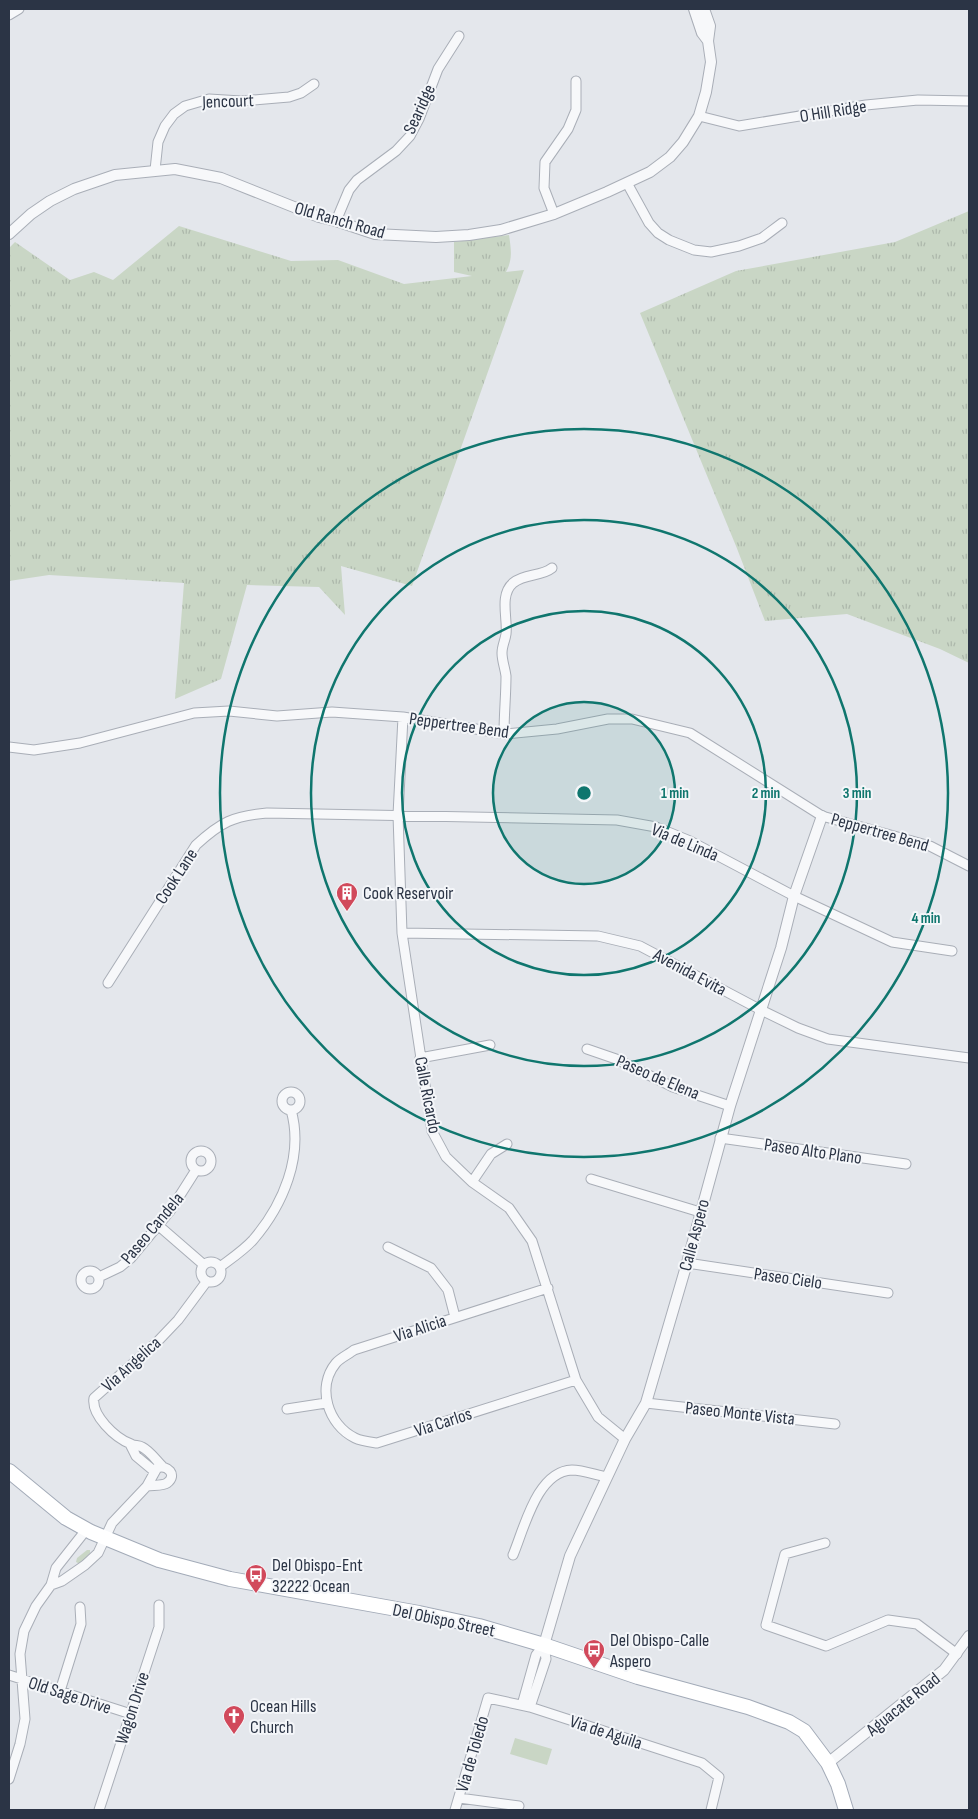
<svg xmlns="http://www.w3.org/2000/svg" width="978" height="1819" viewBox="0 0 978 1819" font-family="'Sofia Sans Condensed',sans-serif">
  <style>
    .grass { fill: url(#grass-tufts) }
    .garden { fill: #c9d6c5 }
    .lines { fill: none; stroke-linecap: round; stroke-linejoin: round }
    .minor-casing { stroke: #a9aeb7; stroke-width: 11 }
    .tertiary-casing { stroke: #a9aeb7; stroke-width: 12 }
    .primary-casing { stroke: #a3abb8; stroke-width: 16 }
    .minor { stroke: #f7f8fa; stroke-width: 9 }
    .tertiary { stroke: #f7f8fa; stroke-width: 10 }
    .primary { stroke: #fff; stroke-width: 14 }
    .ring { fill: none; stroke: #0f766e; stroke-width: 2.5 }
    .labels { text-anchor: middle; stroke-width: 4; stroke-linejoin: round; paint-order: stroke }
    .street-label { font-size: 18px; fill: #2b3445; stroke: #f4f6f9 }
    .poi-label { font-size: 18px; fill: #2b3445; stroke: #f4f6f9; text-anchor: start }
    .centre { fill: #0f766e; stroke: #f4f6f9; stroke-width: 2.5 }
    .ring-label { font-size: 15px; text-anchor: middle; font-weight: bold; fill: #0f766e; stroke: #f4f6f9; stroke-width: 4; stroke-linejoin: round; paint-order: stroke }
  </style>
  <defs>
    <pattern id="grass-tufts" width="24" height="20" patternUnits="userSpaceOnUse" patternTransform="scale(1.25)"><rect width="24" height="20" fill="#c9d6c5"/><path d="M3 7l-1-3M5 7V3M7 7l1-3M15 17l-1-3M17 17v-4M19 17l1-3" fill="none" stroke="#adb8ab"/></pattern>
  </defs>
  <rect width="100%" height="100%" fill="#e4e7ec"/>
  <path class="grass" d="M969,211V663L940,649L847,614L765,621L736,546L640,313L736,271L895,242Z
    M179,226L291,261L338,260L404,284L472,276L454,272V242L509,235C511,249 513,259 506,272L524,270L412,586L341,566L345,615L319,587L247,585L221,679L175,699L184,583L49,575L9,581V248L15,242L70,280L94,272L113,280Z
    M87,1550H90V1553L80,1564L76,1562L77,1558Z"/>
  <path class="garden" d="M515,1738L552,1749L547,1765L510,1754Z"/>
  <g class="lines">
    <g class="minor-casing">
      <path id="minor" d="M9,15L19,9
        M699,116L739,126L866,105L918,100L969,101
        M155,170L158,142L165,126L174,114L185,106L209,99L241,101L289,97L301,93L314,84
        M627,183L649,223L658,233L669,240L694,250L711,252L739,246L762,238L782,223
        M554,214L544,188L545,162L568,129L576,110V81
        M336,221L349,190L357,180L396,151L410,136L419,119L438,69L459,36
        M403,717L398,815L402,933L432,1131L446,1157L472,1182L509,1208L532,1241L576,1380L598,1417L625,1439
        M504,733C504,714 506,695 506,676C505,668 502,661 502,653C502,646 505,641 506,634C508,619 499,595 513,583C525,573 541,577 552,568
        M9,747L34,750L80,743L194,713L229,711L277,716L332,712L403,717L506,734L557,729L608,719H632L690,733L822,816L930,846L969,866
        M402,933L598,936L640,946L761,1010L798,1028L828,1039L969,1058
        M108,983L196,845C221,822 233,816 267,813L617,820L656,827L690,841L794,896L892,942L952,951
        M587,1049L616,1059L673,1087L730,1106
        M420,1058L490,1045
        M282 1101a9 9 0 1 1 18 0a9 9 0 1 1-18 0Z
        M720,1138L906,1164
        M191 1161a10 10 0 1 1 20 0a10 10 0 1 1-20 0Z
        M591,1179L700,1212
        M472,1182L491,1154L507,1144
        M159,1226L204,1265
        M388,1247L431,1268L448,1290L455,1317
        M201 1272a10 10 0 1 1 20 0a10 10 0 1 1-20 0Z
        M687,1263L888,1293
        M220,1267C232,1258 244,1250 253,1240C283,1205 304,1156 291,1110
        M81 1280a9 9 0 1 1 18 0a9 9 0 1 1-18 0Z
        M99,1277L120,1267L131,1258L170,1211L196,1170
        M548,1288L354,1350C349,1354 340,1358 336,1363C316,1387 328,1425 355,1438C361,1441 370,1442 377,1443L576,1380
        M646,1403L835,1424
        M287,1409L326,1403
        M130,1444L136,1456L154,1471
        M162,1466C156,1460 150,1451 142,1447C139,1445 134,1446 131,1444C115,1438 91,1415 94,1398L158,1341L178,1320L207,1281
        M825,1543L785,1554L766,1625L826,1646L888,1620L917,1624L957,1654
        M513,1555C524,1529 537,1471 572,1470C583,1470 596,1475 607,1477
        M51,1585L62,1581L85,1565L98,1553L112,1523L147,1486L157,1468C167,1464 178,1475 167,1483C163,1486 153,1485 147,1486
        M9,1675L131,1714
        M60,1691L81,1624L80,1607
        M522,1705L536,1655L544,1645
        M530,1707L546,1659L544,1645
        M9,1779L20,1744L25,1719L20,1654L24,1631L36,1606L51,1585L56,1568L86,1530
        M459,1798L519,1806
        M99,1810L159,1627V1605
        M455,1810L488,1698L530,1707L702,1763L719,1777L711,1810"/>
    </g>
    <g class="tertiary-casing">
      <path id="tertiary" d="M694,9L702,33L708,41
        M9,234L31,214L50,201L74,189L115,175L175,169L221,178L319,217L336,221L375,234L436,237L469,235L501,230L554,214L607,192L650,172L670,157L683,142L699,116L706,92L711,62L708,41L710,26L704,9
        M544,1645L570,1556L625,1439L646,1403L687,1263L730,1106L781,948L794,896L822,816
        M828,1763L944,1670L969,1636"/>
    </g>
    <g class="primary-casing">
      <path id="primary" d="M9,1471L66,1518L91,1532L159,1560L230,1579L419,1613L479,1626L544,1645L638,1677L748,1707L789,1722L804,1731L828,1763L838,1784L846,1810"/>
    </g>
    <use href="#minor" class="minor"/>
    <use href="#tertiary" class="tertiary"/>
    <use href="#primary" class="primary"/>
  </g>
  <circle cx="584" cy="793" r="91" fill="#0f766e" fill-opacity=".12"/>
  <g class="ring">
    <circle cx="584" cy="793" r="91"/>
    <circle cx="584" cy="793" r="182"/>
    <circle cx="584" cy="793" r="273"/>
    <circle cx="584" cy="793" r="364"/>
  </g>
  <defs>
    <g id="building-pin" transform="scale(1.125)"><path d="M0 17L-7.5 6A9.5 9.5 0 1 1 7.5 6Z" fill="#d1495b" stroke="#f4f6f9"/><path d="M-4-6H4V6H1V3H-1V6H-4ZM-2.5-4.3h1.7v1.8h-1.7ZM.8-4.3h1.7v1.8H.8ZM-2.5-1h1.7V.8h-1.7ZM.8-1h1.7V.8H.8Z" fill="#fff"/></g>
    <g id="bus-pin" transform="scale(1.125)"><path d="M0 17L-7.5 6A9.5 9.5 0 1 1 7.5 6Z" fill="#d1495b" stroke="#f4f6f9"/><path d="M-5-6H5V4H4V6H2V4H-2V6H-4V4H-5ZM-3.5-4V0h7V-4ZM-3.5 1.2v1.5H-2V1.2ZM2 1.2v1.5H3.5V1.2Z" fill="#fff"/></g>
    <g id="church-pin" transform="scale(1.125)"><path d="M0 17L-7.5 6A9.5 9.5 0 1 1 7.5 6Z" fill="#d1495b" stroke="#f4f6f9"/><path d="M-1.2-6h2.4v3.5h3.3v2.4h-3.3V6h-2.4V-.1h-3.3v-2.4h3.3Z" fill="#fff"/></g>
  </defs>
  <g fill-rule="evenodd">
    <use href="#building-pin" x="347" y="893"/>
    <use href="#bus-pin" x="256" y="1575"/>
    <use href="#bus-pin" x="594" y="1650"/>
    <use href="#church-pin" x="234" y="1716"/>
  </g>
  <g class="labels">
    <g class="street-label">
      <text transform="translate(228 101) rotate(-2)" y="6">Jencourt</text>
      <text transform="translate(419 109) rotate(-65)" y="6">Searidge</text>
      <text transform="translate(833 111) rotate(-9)" y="6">O Hill Ridge</text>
      <text transform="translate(340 220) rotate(16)" y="6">Old Ranch Road</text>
      <text transform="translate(459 725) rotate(8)" y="6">Peppertree Bend</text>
      <text transform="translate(880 832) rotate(16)" y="6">Peppertree Bend</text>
      <text transform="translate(685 842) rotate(23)" y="6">Via de Linda</text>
      <text transform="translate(176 876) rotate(-57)" y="6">Cook Lane</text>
      <text transform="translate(690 972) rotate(28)" y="6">Avenida Evita</text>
      <text transform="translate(658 1077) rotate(23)" y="6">Paseo de Elena</text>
      <text transform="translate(428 1095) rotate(79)" y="6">Calle Ricardo</text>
      <text transform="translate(813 1151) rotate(8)" y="6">Paseo Alto Plano</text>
      <text transform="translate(152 1228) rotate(-50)" y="6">Paseo Candela</text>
      <text transform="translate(694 1235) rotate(-75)" y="6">Calle Aspero</text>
      <text transform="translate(788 1278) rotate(8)" y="6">Paseo Cielo</text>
      <text transform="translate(420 1328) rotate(-18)" y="6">Via Alicia</text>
      <text transform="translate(131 1364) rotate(-42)" y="6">Via Angelica</text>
      <text transform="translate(740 1413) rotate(6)" y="6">Paseo Monte Vista</text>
      <text transform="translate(443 1422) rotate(-18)" y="6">Via Carlos</text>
      <text transform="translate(444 1620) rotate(12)" y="6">Del Obispo Street</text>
      <text transform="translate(70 1695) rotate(18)" y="6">Old Sage Drive</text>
      <text transform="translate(903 1704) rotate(-39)" y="6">Aguacate Road</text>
      <text transform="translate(132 1708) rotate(-72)" y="6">Wagon Drive</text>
      <text transform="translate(606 1732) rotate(18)" y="6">Via de Aguila</text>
      <text transform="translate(472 1754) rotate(-74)" y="6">Via de Toledo</text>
    </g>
    <g class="poi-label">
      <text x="363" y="899">Cook Reservoir</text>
      <text x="272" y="1571">Del Obispo-Ent<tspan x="272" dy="21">32222 Ocean</tspan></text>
      <text x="610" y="1646">Del Obispo-Calle<tspan x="610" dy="21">Aspero</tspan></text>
      <text x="250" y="1712">Ocean Hills<tspan x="250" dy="21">Church</tspan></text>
    </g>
  </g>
  <circle cx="584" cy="793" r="8" class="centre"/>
  <g class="ring-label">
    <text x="675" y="798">1 min</text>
    <text x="766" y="798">2 min</text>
    <text x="857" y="798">3 min</text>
    <text x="926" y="923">4 min</text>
  </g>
  <rect width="978" height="1819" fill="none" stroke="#2b3445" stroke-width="20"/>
</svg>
